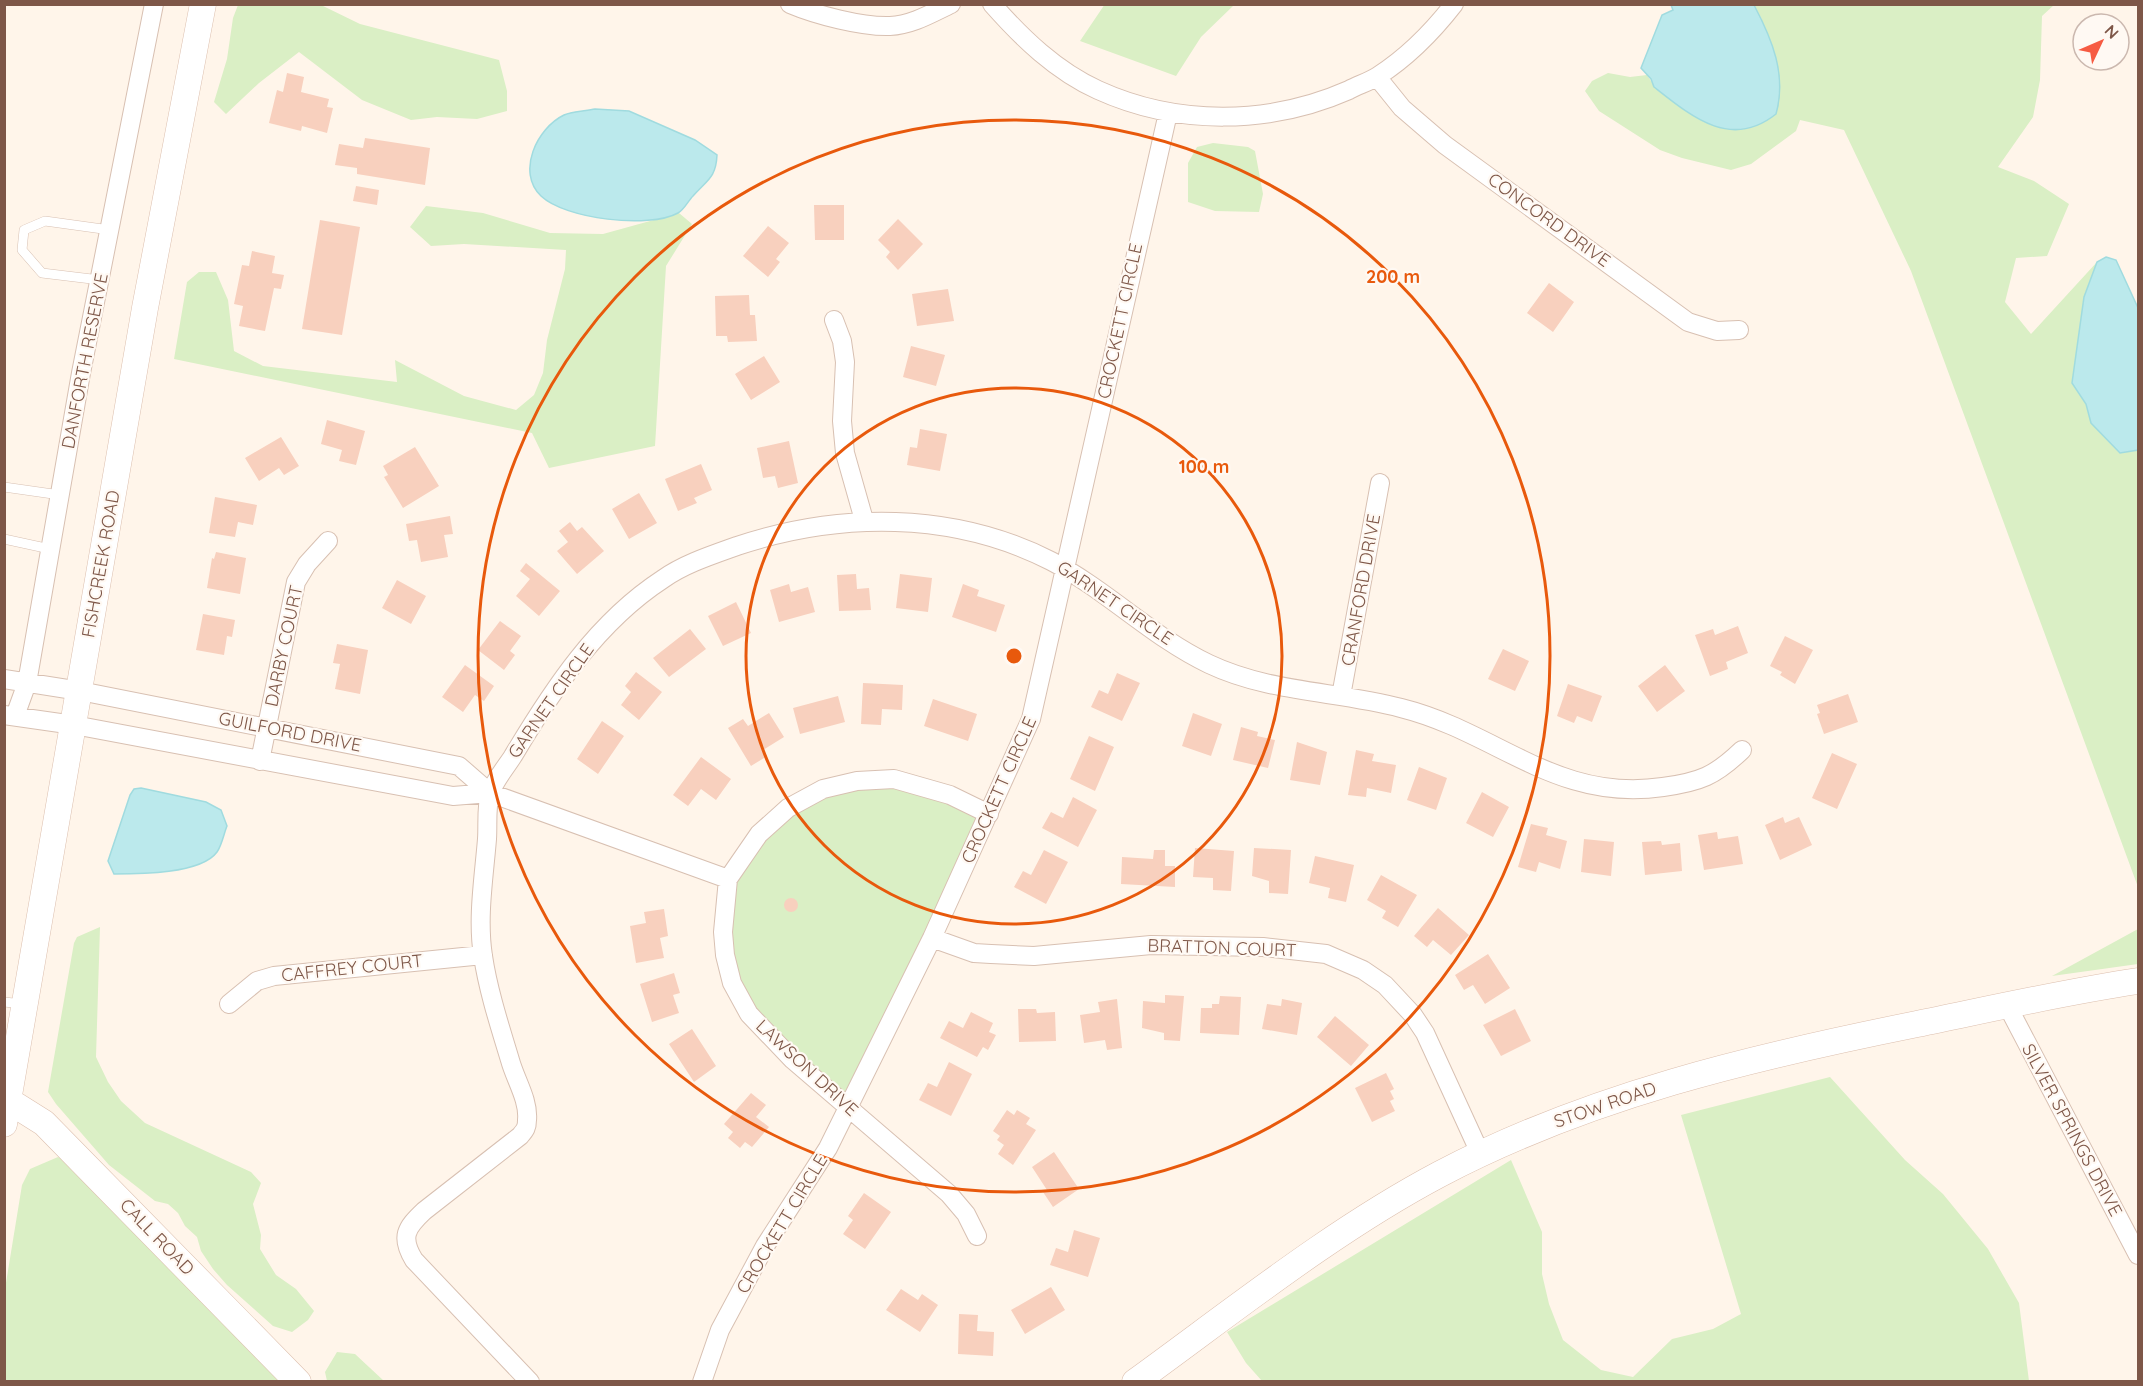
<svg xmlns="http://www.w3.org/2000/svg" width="2143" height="1386" viewBox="0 0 2143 1386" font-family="Quicksand,sans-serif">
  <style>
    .green { fill: #daefc5 }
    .water { fill: #bbe9ec; stroke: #a0dbdf; stroke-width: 1.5 }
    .building { fill: #f8d0be }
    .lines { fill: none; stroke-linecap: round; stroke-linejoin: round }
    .lane-casing { stroke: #d8c0b2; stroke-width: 10 }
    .street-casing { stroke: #d8c0b2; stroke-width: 20 }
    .secondary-casing { stroke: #dcbfae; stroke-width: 27 }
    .lane { stroke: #fff; stroke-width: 9 }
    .street { stroke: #fff; stroke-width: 18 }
    .secondary { stroke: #fff; stroke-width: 26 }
    .ring { fill: none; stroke: #e8590c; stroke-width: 3 }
    .labels { text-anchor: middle; stroke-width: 4.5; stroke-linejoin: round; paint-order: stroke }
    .street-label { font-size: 18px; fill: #7e5748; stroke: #fff9f3 }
    .centre { fill: #e8590c; stroke: #fff9f3; stroke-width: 3 }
    .ring-label { font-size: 18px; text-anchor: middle; font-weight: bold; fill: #e8590c; stroke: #fff9f3; stroke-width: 4.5; stroke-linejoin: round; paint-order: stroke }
  </style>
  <rect width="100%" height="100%" fill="#fff5ea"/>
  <path class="green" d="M1105,4H1234V5L1201,37L1176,76L1080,41Z
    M238,5H321L360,24L499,60L507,91V111L477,119L437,117L411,120L362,100L299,52L259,83L226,114L214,102L227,59L233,18Z
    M1754,5H2054L2042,16L2040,80L2033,117L1998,167L2034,181L2069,204L2047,256L2016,258L2005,302L2031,334L2097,262L2084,297L2072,383L2086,404L2091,423L2120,453L2138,450V887L1911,271L1844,130L1800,120L1796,131L1751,164L1731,170L1682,158L1660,150L1599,111L1585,91L1592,81L1608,73L1630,77L1647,75L1655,87L1665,96L1762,20Z
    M1213,143L1248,147L1255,151L1263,194L1259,212L1215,211L1188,202V163L1197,147Z
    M426,206L483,213L550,233L603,234L679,213L692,224L666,266L655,446L549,468L532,433L174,359L187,282L199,272H216L228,300L234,351L263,366L397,382L395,360L464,396L516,410L534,395L543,373L547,340L565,269L566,250L464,244L431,246L410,227Z
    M894,779L989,814L848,1107L732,983L728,879L759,834L818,790Z
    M100,927L96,1057L108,1082L121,1101L145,1123L251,1172L261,1183L253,1204L261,1235L260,1249L276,1275L296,1289L314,1311L308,1320L292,1332L273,1326L227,1285L213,1269L201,1251L197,1237L185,1226L178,1213L168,1204L155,1201L109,1165L56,1104L48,1092L74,943L77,937Z
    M2138,929V964L2052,976Z
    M1830,1077L1905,1160L1943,1194L1988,1249L2019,1303L2029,1381H1262L1246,1363L1227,1332L1511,1160L1542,1232V1274L1549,1304L1563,1340L1601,1370L1633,1377L1672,1339L1713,1329L1741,1314L1681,1115Z
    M58,1157L82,1169L287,1382H5V1289L22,1185L30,1169Z
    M337,1352L355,1354L384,1381H327L325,1372Z"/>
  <path class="water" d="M1671,5H1754C1772,39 1787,75 1776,114C1731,150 1692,117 1654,87L1651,79L1641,68L1662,15L1673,10Z
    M595,109L629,111L695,140L717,155C716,178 707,180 693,196C688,201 684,210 678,213C649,229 565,219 541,196C516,172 537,128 564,115C572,111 586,111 595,109Z
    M2106,257L2116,260L2138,308V450L2120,453L2091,423L2086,404L2072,383L2084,297L2097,262Z
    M141,788L206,802L221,810L227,826C224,833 222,845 217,852C201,874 139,874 114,874L108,861L130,795L134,789Z"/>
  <path class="building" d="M287,73L304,77L301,92L329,99L327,107L333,108L327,133L302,126L301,131L269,123L277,90L283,92Z
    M365,138L430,148L425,185L357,174V168L335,165L339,144L363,148Z
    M356,186L379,190L377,205L353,201Z
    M814,205H844V240H815Z
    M898,219L923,244L898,270L886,257L890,252L878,240Z
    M320,220L360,227L342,335L302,329Z
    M768,226L789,243L776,259L780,262L768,277L743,256Z
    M252,251L275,256L272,273L284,275L281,289L274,288L265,331L239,326L243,306L234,304L242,265L249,266Z
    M1549,283L1574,302L1553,332L1527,313Z
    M948,289L954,321L917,326L912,294Z
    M749,295L750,315H755L757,341L728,342L727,336H716L715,296Z
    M911,346L945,355L936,386L903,377Z
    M764,356L780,382L751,400L735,374Z
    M327,420L365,431L356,465L339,461L342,450L321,444Z
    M920,429L947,434L940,471L907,465L910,447L917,448Z
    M281,437L299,466L284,475L279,468L259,481L245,458Z
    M789,441L798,483L778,488L775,476L763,478L757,448Z
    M415,447L439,486L403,508L384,477L388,475L383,466Z
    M701,464L712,490L694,498L697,503L678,511L665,479Z
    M639,493L657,523L629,539L612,509Z
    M215,497L257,505L253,525L238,522L235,537L209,533Z
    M450,516L453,534L444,535L448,557L421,562L417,540L409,541L406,524Z
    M570,522L577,531L582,527L604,551L577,574L557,551L568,542L559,531Z
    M216,552L246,558L240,594L207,588L212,558L214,559Z
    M526,563L560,591L539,616L516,596L530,579L520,571Z
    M856,574L857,589L869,588L871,610L839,611L837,575Z
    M900,574L932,578L928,612L896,608Z
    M397,580L426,596L411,624L382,608Z
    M789,584L791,592L808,587L815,612L779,622L770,590Z
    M963,584L979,590L977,596L1005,605L996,632L952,617Z
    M736,602L751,633L723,646L708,616Z
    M203,614L235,620L232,637L227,636L224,655L196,650Z
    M500,621L521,636L510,651L515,655L504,670L478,650Z
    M1738,626L1748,653L1726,662L1728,669L1710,676L1695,635L1713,629L1715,635Z
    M690,629L706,649L669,677L653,658Z
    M1785,636L1813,650L1795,684L1780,675L1782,672L1770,666Z
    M337,644L368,650L360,694L335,689L340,664L333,663Z
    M1503,649L1529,661L1515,691L1488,679Z
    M465,665L494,686L484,701L475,695L463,712L442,697Z
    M1665,665L1685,691L1657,712L1638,686Z
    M636,672L662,692L639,720L621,705L631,692L625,686Z
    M1117,673L1140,683L1122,721L1091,707L1099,690L1108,694Z
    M863,683L903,685L902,710L882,709L881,725L861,724Z
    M1568,684L1602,696L1592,722L1577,716L1574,723L1557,716Z
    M1848,694L1858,722L1824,734L1817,714L1820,713L1817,705Z
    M838,696L845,722L800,734L793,708Z
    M933,699L977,714L968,741L924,726Z
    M769,713L784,737L763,750L767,756L751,766L728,728L743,719L748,726Z
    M1193,713L1222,724L1211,756L1182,746Z
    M602,721L624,736L598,774L577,759Z
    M1241,727L1258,732L1257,736L1275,740L1268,768L1233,760Z
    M1089,736L1114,747L1095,791L1070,779Z
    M1297,742L1327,752L1320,785L1290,780Z
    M1356,750L1374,754L1372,761L1396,765L1391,793L1367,788L1366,797L1348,795Z
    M1832,753L1857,764L1837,809L1812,798Z
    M701,757L731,779L716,800L701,789L688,806L673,795Z
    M1419,767L1447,778L1436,810L1407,800Z
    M1482,792L1509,807L1493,837L1466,823Z
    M1073,797L1097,810L1078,847L1042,828L1051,812L1063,818Z
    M1783,817L1785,823L1799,817L1812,845L1780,860L1765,825Z
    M1531,824L1548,828L1546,835L1567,841L1560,869L1539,862L1536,872L1518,867Z
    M1717,832L1718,839L1738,836L1743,864L1704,870L1698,835Z
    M1584,839L1614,842L1611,876L1581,872Z
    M1661,841L1662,845L1680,843L1682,871L1645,875L1642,842Z
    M1195,848L1234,851L1231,891L1213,890V878L1193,877Z
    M1254,848L1291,850L1288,894L1269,893V881L1252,876Z
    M1044,850L1068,862L1046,904L1014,887L1023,871L1031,875Z
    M1154,850H1165V866H1175V887L1121,884L1122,857L1153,859Z
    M1315,856L1354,865L1346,902L1328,898L1330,888L1309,883Z
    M1381,875L1417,895L1398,927L1382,918L1386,911L1367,900Z
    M784 905a7 7 0 1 1 14 0a7 7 0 1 1-14 0Z
    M1438,908L1469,935L1451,955L1433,940L1427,947L1414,936Z
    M664,909L668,936L660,938L664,958L636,963L630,926L646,923L644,912Z
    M1488,954L1510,988L1485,1004L1473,985L1464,990L1455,975Z
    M674,973L680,993L673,995L679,1013L652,1022L640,984Z
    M1165,995L1184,996L1180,1041L1164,1040V1033L1142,1028L1143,1001L1165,1003Z
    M1220,996L1241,997L1239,1035L1200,1033L1201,1008H1212V1004H1219Z
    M1117,999L1122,1048L1107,1050L1105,1040L1084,1043L1080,1015L1100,1012L1098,1002Z
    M1282,999L1302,1003L1297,1035L1262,1029L1267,1004L1281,1006Z
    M1018,1009H1036L1037,1013L1055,1012L1056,1041L1019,1042Z
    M1515,1009L1531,1041L1501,1056L1483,1025Z
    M971,1012L993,1023L989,1032L996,1035L988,1050L983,1047L977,1057L940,1038L949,1021L963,1028Z
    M1335,1016L1369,1045L1351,1066L1317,1037Z
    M692,1029L716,1066L694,1082L669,1044Z
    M949,1062L972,1074L951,1116L919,1100L928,1083L937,1087Z
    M1386,1073L1394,1089L1390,1091L1394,1099L1390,1101L1395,1111L1372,1122L1355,1088Z
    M751,1093L766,1105L756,1117L769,1127L752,1147L745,1142L740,1148L728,1138L733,1132L724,1124Z
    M1007,1110L1014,1115L1017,1110L1030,1118L1026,1124L1036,1130L1013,1165L998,1154L1004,1145L997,1140L1000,1136L993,1131Z
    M1054,1152L1079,1189L1053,1207L1043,1192L1047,1190L1032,1167Z
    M864,1193L891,1212L865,1249L843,1234L853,1220L848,1216Z
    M1074,1230L1100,1238L1088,1277L1050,1265L1056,1248L1068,1252Z
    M1051,1287L1065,1310L1025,1334L1011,1310Z
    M901,1289L918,1300L922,1294L938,1305L920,1332L886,1310Z
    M959,1314L978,1315L977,1331L994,1332L993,1356L958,1354Z"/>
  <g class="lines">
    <g class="lane-casing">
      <path id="lane" d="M100,280L42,273L22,250L24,230L45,221L110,230
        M4,487L60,495
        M4,539L50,549
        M4,1002L23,1004"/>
    </g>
    <g class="street-casing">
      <path id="street" d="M790,4C816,15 862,27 890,26C912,25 932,13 951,4
        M992,4C1022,38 1056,71 1098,90C1177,126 1270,125 1349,90C1358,85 1369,82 1378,76C1406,58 1433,31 1454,4
        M1377,77L1402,108L1445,145L1688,322L1717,331L1739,330
        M834,320L842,341L845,362L842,421L845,453L864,520
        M4,679L80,691L459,766L490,793L728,879
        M1341,696L1380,483
        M4,715L74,725L453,796L490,793
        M15,716L27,683L81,373L154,4
        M260,761L296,582L307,564L328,541
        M932,938L974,953L991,954L1034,956L1151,945L1263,947L1326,954L1363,970L1385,985L1413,1015L1425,1033L1480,1153
        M229,1004L257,981L274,976L483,955
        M2007,1005L2138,1255
        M977,1236L966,1214L949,1194L793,1060L749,1014L732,983L725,955L723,932L728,879L759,834L788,808L823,789L857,781L894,779L950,795L989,814
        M530,1382L414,1260C400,1237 406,1228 424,1211L520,1136C525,1130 527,1128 527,1120C529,1100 515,1079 510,1060C500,1027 488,990 483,956C477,918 484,877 487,839C488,825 486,807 490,794C494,781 506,767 513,756C553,689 597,622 663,579C684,564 712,555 737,546C839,512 953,511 1051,561C1107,590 1152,637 1209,664C1270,693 1338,691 1401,708C1497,732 1557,803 1663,787C1700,782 1715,776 1742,750
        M702,1382L720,1330L765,1246L828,1148L932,938L1031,719L1168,113"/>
    </g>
    <g class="secondary-casing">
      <path id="secondary" d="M9,1101L44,1123L298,1382
        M4,1124L145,308L203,4
        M1135,1382C1233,1311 1334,1230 1440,1174C1588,1096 1753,1057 1917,1024C1990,1009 2064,992 2138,981"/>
    </g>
    <use href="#lane" class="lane"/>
    <use href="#street" class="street"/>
    <use href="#secondary" class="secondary"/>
  </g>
  <g class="ring">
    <circle cx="1014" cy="656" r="268"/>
    <circle cx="1014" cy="656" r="536"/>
  </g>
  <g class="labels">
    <g class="street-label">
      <text transform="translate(1549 220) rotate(36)" y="6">CONCORD DRIVE</text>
      <text transform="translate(1120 321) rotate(-78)" y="6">CROCKETT CIRCLE</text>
      <text transform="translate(85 361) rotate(-79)" y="6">DANFORTH RESERVE</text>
      <text transform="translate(101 564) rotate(-80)" y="6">FISHCREEK ROAD</text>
      <text transform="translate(1361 590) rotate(-80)" y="6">CRANFORD DRIVE</text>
      <text transform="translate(1115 603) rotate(34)" y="6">GARNET CIRCLE</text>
      <text transform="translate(284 646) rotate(-78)" y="6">DARBY COURT</text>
      <text transform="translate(551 701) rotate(-55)" y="6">GARNET CIRCLE</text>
      <text transform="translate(290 732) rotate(11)" y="6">GUILFORD DRIVE</text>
      <text transform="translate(999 790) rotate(-66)" y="6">CROCKETT CIRCLE</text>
      <text transform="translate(1222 948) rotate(2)" y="6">BRATTON COURT</text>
      <text transform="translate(352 968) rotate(-6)" y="6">CAFFREY COURT</text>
      <text transform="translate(807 1068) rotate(43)" y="6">LAWSON DRIVE</text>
      <text transform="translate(1605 1105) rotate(-19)" y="6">STOW ROAD</text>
      <text transform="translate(2072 1130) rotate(62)" y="6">SILVER SPRINGS DRIVE</text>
      <text transform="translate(782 1224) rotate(-59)" y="6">CROCKETT CIRCLE</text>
      <text transform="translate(157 1237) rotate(46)" y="6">CALL ROAD</text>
    </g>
  </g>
  <circle cx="1014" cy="656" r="9" class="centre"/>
  <g class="ring-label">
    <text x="1393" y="283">200 m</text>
    <text x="1204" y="473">100 m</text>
  </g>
  <rect width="2143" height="1386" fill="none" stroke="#7e5748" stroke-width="12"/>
  <g transform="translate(2101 42) rotate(46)"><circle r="28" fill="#fff9f3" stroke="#cbb8af" stroke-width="1.5"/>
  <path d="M0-4.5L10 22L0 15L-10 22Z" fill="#f65b42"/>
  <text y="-9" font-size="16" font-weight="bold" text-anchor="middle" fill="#7e5748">N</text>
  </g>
</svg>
